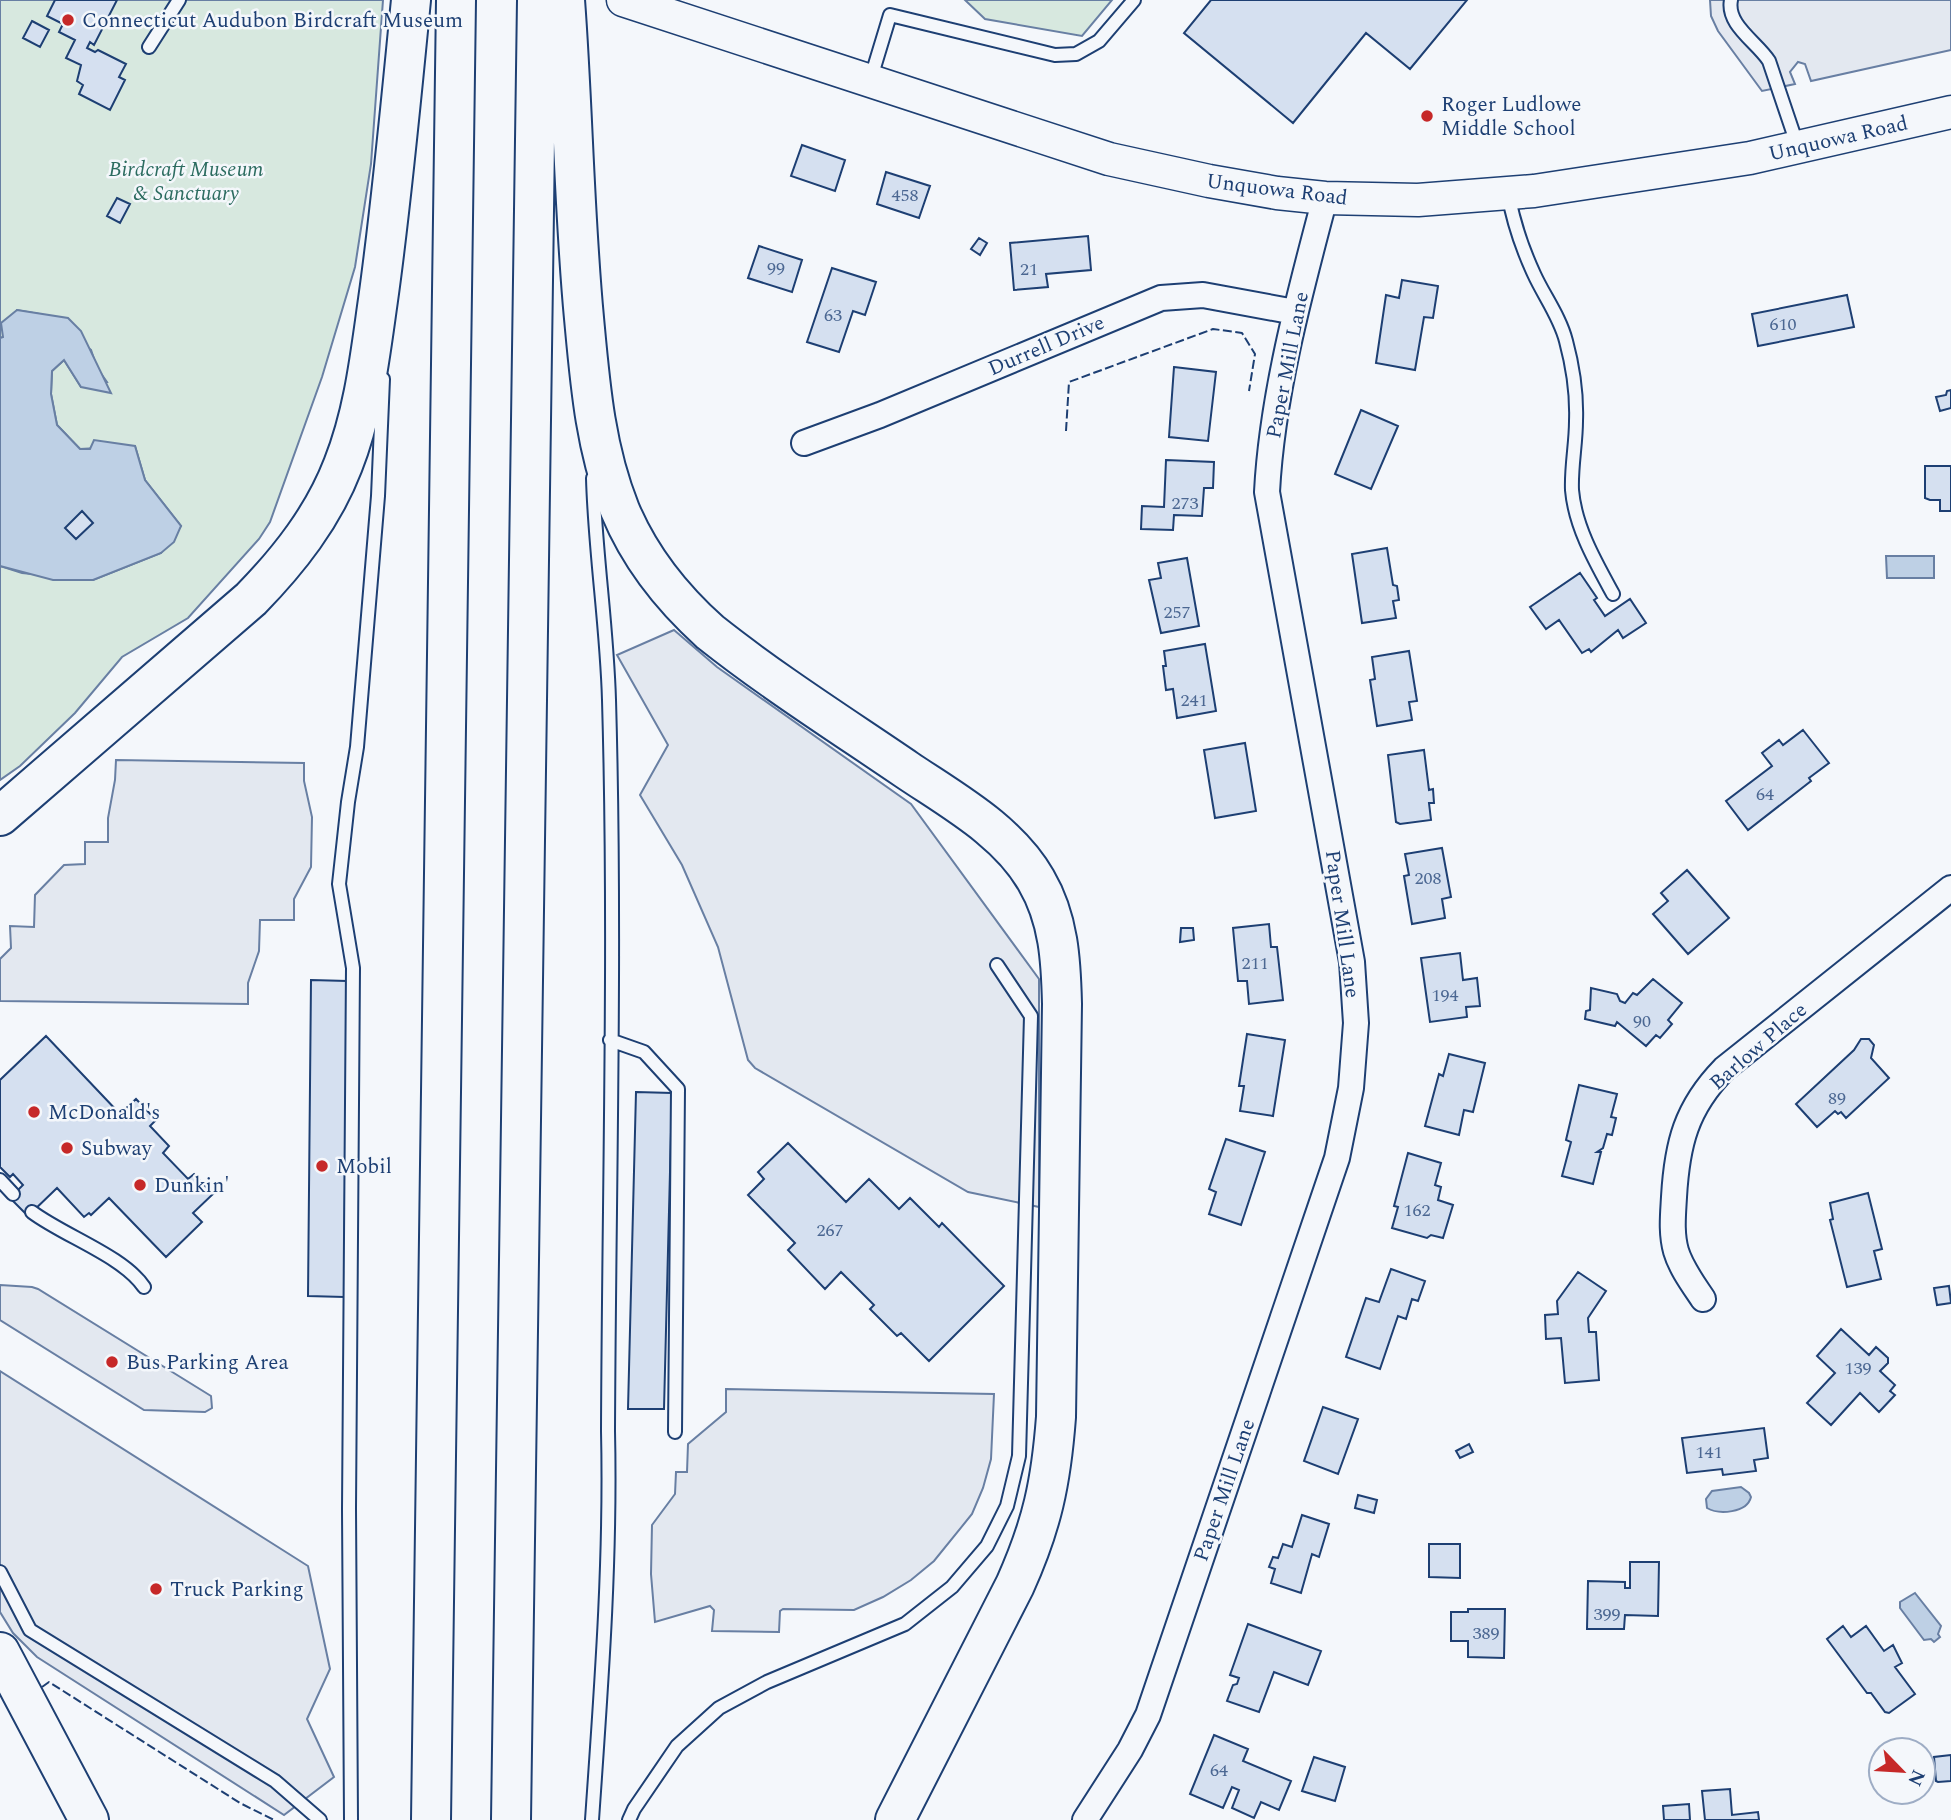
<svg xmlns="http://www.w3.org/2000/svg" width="1951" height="1820" viewBox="0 0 1951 1820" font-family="Spectral,serif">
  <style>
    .green { fill: #d7e8df; stroke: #687fa3; stroke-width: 2 }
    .parking { fill: #e3e8f0; stroke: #687fa3; stroke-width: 2 }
    .water { fill: #bed0e5; stroke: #687fa3; stroke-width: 2 }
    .building { fill: #d5e0f0; stroke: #1d3f73; stroke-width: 2 }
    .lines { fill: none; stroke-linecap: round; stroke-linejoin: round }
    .service-casing { stroke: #1d3f73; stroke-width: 16 }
    .minor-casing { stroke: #1d3f73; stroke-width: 28 }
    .tertiary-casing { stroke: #1d3f73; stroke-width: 35 }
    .motorway-casing { stroke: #1d3f73; stroke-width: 42 }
    .service { stroke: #f4f7fb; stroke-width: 12 }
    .minor { stroke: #f4f7fb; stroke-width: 24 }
    .tertiary { stroke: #f4f7fb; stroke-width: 32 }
    .motorway { stroke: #f4f7fb; stroke-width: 38 }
    .fence { stroke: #1d3f73; stroke-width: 2; stroke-dasharray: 9 3.5; stroke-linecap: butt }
    .poi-dot { fill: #c62828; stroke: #f4f7fb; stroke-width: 2.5 }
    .labels { text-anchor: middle; stroke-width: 5; stroke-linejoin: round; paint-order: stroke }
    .number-label { font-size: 18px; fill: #4b6792 }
    .poi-label { font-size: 21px; fill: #1d3f73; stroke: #f4f7fb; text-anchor: start }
    .street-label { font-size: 21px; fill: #1d3f73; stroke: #f4f7fb }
    .park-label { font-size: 21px; font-style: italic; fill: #2c6c60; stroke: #f4f7fb }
  </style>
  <rect width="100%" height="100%" fill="#f4f7fb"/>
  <path class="green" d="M0,0H383L371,164L355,267L322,377L270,522L259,539L188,618L122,657L75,713L20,766L0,780V566L22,573L93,580L161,553L181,526L145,480L135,446L80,449L57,425L51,394L52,371L64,360L81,387L107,382L97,368L91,350L39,314L17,310L3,337L0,338Z
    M965,0H1112L1082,36L985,19Z"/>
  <path class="parking" d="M1710,0H1951V50L1811,81L1805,64L1798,62L1790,72L1795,84L1762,91L1718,31L1711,16Z
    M674,630L717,667L911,804L1039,979V1207L968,1192L755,1068L748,1060L718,947L682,865L640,795L668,745L617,655Z
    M116,760L304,763V781L312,817L311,867L294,899V920H260L259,951L248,983V1004L0,1001V959L11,948L10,926L34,927L35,895L64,865L85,864V842H108V818L115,780Z
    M0,1285L32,1287L38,1289L211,1396L212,1408L205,1412L144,1410L0,1320Z
    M0,1371L308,1566L330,1669L307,1719L334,1777L284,1815L37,1657L13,1633L0,1612Z
    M726,1389L994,1394L991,1459L983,1488L972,1514L934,1561L911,1580L883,1597L854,1610L783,1609L780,1611L779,1632L712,1631L714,1610L710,1606L655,1622L651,1574L652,1525L675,1494L676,1472H687L688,1444L726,1412Z"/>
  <path class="water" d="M17,310L68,318L81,331L111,393L81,387L64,360L52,371L51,394L57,425L80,449H90L94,440L135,446L145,480L181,526L174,542L161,553L93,580H53L0,566V338L3,337L1,323Z
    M1886,556H1934V578H1887Z
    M1741,1487L1749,1493L1751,1497C1747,1513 1719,1515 1707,1508L1706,1499L1712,1491Z
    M1915,1593L1941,1626L1938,1634L1940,1637L1934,1642L1931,1639L1924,1640L1900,1608V1602Z"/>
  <path class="building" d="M55,0H117L94,45L90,42L87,48L95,52L98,50L126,64L119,77L125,80L110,110L79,94L83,85L77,81L81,65L66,58L75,40L59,32L63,24L47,16Z
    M1211,0H1467L1410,69L1366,33L1293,123L1184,33Z
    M32,21L49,30L40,47L23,38Z
    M802,145L845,160L835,191L791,176Z
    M886,172L930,186L919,218L877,204Z
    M117,198L130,204L120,223L107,216Z
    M1088,236L1091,270L1046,274L1048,287L1014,290L1010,243Z
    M979,238L987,243L980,255L971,249Z
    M759,246L802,260L792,292L748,278Z
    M832,268L876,282L865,315L853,311L839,352L807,342Z
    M1402,280L1438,286L1433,318L1424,317L1415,370L1376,363L1386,295L1399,298Z
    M1847,295L1854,327L1758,346L1752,314Z
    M1174,367L1216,372L1208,441L1169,437Z
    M1951,390V408L1940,411L1936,397L1946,395L1947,391Z
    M1361,410L1398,426L1371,489L1335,474Z
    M1166,460L1214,462L1213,488H1204L1202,516L1174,515L1173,530L1141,529L1142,506L1164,507Z
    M1925,466H1951V511H1940V500H1930L1925,498Z
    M82,511L93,523L76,539L65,528Z
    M1387,548L1393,585L1397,586L1399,600L1393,601L1396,618L1362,623L1352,554Z
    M1187,558L1199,626L1161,633L1149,580L1161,578L1158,563Z
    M1580,573L1597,598L1594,600L1605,616L1630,599L1646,623L1623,638L1618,630L1591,652L1589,649L1582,653L1559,620L1546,629L1530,607Z
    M1205,644L1216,711L1177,718L1173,689L1166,690L1163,666H1166L1164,651Z
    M1409,651L1417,701L1409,702L1412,720L1377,726L1370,680L1375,679L1372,657Z
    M1803,730L1829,763L1809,778L1811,781L1748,830L1726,801L1772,766L1762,753L1779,740L1783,745Z
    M1245,743L1256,811L1215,818L1204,750Z
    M1424,750L1429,790L1433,789L1434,803H1429L1431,820L1400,824L1396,822L1388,755Z
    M1442,848L1451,897L1442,899L1445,918L1412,924L1404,876L1409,875L1405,854Z
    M1687,870L1729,918L1688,954L1653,914L1668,901L1661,893Z
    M1269,924L1271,947H1277L1283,1000L1249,1004L1247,981H1238L1233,928Z
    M1181,928H1193L1194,940L1180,942Z
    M1460,953L1463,980L1477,978L1480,1006L1466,1007L1467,1017L1430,1022L1421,958Z
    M1653,979L1682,1003L1668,1020L1672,1024L1660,1038L1656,1035L1646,1046L1617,1022L1615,1026L1585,1019L1586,1011L1590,1010L1591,988L1617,994L1620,1001L1625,1003L1633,993L1637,995Z
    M311,980L347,981L344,1297L308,1296Z
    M1247,1034L1285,1040L1273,1116L1240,1111L1244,1086H1239Z
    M46,1036L120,1114L136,1099L156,1120L150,1126L169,1146L163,1153L188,1179L194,1174L213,1194L193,1213L202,1222L166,1257L109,1198L91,1215L89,1213L84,1217L57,1188L28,1216L10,1198L23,1185L13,1174L10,1177L0,1167V1080Z
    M1861,1039H1869L1874,1045L1871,1058L1889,1078L1846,1118L1841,1112L1838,1114L1835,1111L1817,1127L1796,1104L1854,1050Z
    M1449,1054L1485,1063L1473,1112L1464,1110L1459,1135L1425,1126L1439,1074L1443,1076Z
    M1579,1085L1617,1094L1611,1117L1616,1118L1612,1135L1607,1134L1603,1148L1597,1152H1601L1593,1184L1562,1176L1571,1142L1566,1140Z
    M636,1092L672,1093L664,1409H628Z
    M1226,1139L1265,1152L1241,1225L1209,1214L1216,1192L1209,1189Z
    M788,1143L846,1202L869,1179L899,1209L910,1198L939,1227L942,1223L1004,1286L929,1361L901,1333L897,1336L870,1309L874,1305L841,1272L825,1289L788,1250L795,1243L748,1195L764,1179L758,1172Z
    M1408,1153L1441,1163L1435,1185L1441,1187L1438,1200L1453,1205L1443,1238L1431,1235L1427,1238L1392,1228L1398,1207L1394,1206Z
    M1868,1193L1882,1249L1874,1251L1881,1279L1847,1287L1830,1220L1833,1219L1830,1203Z
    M1391,1269L1425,1281L1418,1301L1412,1299L1406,1319L1398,1316L1380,1369L1346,1357L1366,1298L1379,1302Z
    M1578,1272L1606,1291L1588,1318L1589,1332H1596L1599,1380L1565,1383L1561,1338L1546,1339L1545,1315L1558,1314L1557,1301Z
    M1949,1286L1951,1303L1937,1305L1934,1288Z
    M1841,1329L1869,1355L1876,1347L1888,1358V1363L1880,1371L1895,1385L1890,1391L1895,1395L1879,1412L1860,1393L1831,1425L1807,1403L1835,1373L1817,1356Z
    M1323,1407L1358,1419L1338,1474L1304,1461Z
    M1764,1428L1768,1458L1754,1460L1756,1471L1723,1475L1722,1469L1687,1473L1682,1438Z
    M1469,1444L1473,1452L1460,1458L1456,1451Z
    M1358,1495L1377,1500L1374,1513L1355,1508Z
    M1302,1515L1329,1524L1319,1557L1312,1554L1301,1593L1271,1583L1275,1569L1269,1567L1273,1557L1278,1558L1283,1544L1292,1547Z
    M1429,1544H1460V1578L1429,1577Z
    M1630,1562H1659L1658,1616L1625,1615L1624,1629H1587L1588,1581L1625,1582V1588H1630Z
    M1468,1609H1505L1504,1658L1468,1657V1641H1451V1612H1468Z
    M1248,1624L1321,1651L1308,1685L1274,1672L1259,1712L1227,1701L1233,1685L1237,1684L1239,1678L1230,1675Z
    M1843,1626L1851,1637L1866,1626L1884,1651L1893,1645L1902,1663L1895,1667L1915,1694L1889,1713L1885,1712L1871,1693H1867L1827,1639Z
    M1214,1735L1248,1749L1243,1761L1291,1781L1279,1810L1261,1802L1254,1818L1232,1808L1239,1790L1232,1787L1223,1808L1190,1794Z
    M1951,1755V1781L1938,1782L1936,1781L1934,1757Z
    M1314,1757L1345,1767L1335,1801L1302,1791Z
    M1730,1789L1732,1815L1758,1812L1759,1820H1705L1702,1791Z
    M1689,1804L1690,1820H1664L1663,1806Z"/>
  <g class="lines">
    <g class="service-casing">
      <path id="service" d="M1731,0C1726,25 1757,42 1769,61L1798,147
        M149,47L179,0
        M870,81L890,15L1055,55L1076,54L1099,41L1134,0
        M1508,193C1513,221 1522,248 1534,274C1544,296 1560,317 1566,341C1573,367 1577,394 1576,421C1576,444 1571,467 1572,490C1575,527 1596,563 1613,594
        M610,1040L644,1052L678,1089L675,1432
        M0,1180L13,1194
        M32,1212C64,1236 123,1256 144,1287
        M0,1572L30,1630L275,1781L320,1820
        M351,1820L349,1509L353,968L339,884L348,802L357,747L378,496L383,379
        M592,1820C601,1690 611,1561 608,1431C609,1188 616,943 609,700C607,626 595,552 593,478
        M629,1820L634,1809L677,1746L719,1708L767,1682L905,1624L952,1587L987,1546L1007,1506L1019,1456L1031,1016L997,965"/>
    </g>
    <g class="minor-casing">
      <path id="minor" d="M804,443L880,415L1161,298L1203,295L1295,312
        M1703,1299C1693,1284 1681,1268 1676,1251C1671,1233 1673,1215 1674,1197C1677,1144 1686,1108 1724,1069L1951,888
        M1085,1820L1130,1750L1148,1715L1337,1158L1351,1088L1356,1023L1352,962L1267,492C1272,395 1300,292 1325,198"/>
    </g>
    <g class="tertiary-casing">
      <path id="tertiary" d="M623,0L1109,159L1209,181L1277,193L1325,198L1418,200L1534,191L1750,158L1951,112"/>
    </g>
    <g class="motorway-casing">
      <path id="motorway" d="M565,0C573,106 574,212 584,318C590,383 595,448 620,510C640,558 671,597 710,632C773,682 841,725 907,770C953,801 1008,831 1036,880C1059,919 1061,961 1062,1004L1056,1417C1051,1483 1042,1525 1015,1585L895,1820
        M0,816L251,599C289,560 323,517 343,465C364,412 370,356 378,300C392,200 401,100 411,0
        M0,1652L89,1820
        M431,1820L456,0
        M511,1820L537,0"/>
    </g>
    <use href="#service" class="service"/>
    <use href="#minor" class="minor"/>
    <use href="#tertiary" class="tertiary"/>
    <use href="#motorway" class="motorway"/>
    <path class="fence" d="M1066,431L1069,382L1213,329L1242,333L1255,354L1249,391
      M42,1687L49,1682L240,1803L274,1820"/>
  </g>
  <g class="poi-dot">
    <circle cx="68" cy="20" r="7"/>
    <circle cx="1427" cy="116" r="7"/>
    <circle cx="34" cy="1112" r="7"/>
    <circle cx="67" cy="1148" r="7"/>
    <circle cx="322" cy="1166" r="7"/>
    <circle cx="140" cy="1185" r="7"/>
    <circle cx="112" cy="1362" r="7"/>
    <circle cx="156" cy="1589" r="7"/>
  </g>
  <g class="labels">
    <g class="number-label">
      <text x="905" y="201">458</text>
      <text x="776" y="274">99</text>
      <text x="1029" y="275">21</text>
      <text x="833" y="321">63</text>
      <text x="1783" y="330">610</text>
      <text x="1185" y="509">273</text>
      <text x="1177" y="618">257</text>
      <text x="1194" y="706">241</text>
      <text x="1765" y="800">64</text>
      <text x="1428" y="884">208</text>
      <text x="1255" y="969">211</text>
      <text x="1445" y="1001">194</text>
      <text x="1642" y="1027">90</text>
      <text x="1837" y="1104">89</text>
      <text x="1417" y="1216">162</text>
      <text x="830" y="1236">267</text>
      <text x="1858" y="1374">139</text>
      <text x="1709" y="1458">141</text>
      <text x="1607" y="1620">399</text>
      <text x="1486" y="1639">389</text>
      <text x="1219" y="1776">64</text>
    </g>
    <g class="poi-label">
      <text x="82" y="27">Connecticut Audubon Birdcraft Museum</text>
      <text x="1441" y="111">Roger Ludlowe<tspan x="1441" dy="24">Middle School</tspan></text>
      <text x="48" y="1119">McDonald's</text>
      <text x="81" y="1155">Subway</text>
      <text x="336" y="1173">Mobil</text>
      <text x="154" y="1192">Dunkin'</text>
      <text x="126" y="1369">Bus Parking Area</text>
      <text x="170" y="1596">Truck Parking</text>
    </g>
    <g class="street-label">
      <text transform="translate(1838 138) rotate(-13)" y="7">Unquowa Road</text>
      <text transform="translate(1277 189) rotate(7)" y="7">Unquowa Road</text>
      <text transform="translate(1046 345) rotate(-23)" y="7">Durrell Drive</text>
      <text transform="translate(1287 365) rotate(-79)" y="7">Paper Mill Lane</text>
      <text transform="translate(1343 924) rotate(82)" y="7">Paper Mill Lane</text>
      <text transform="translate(1758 1046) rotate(-41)" y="7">Barlow Place</text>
      <text transform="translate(1224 1490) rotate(-71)" y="7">Paper Mill Lane</text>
    </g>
    <g class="park-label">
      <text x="186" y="176">Birdcraft Museum<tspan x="186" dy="24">&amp; Sanctuary</tspan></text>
    </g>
  </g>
  <g transform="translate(1902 1771) rotate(115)"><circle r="33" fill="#f4f7fb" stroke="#9eadc5" stroke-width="2"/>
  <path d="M0-5L12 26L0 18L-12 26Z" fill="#c62828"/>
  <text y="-10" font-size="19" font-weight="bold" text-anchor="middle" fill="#1d3f73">N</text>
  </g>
</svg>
